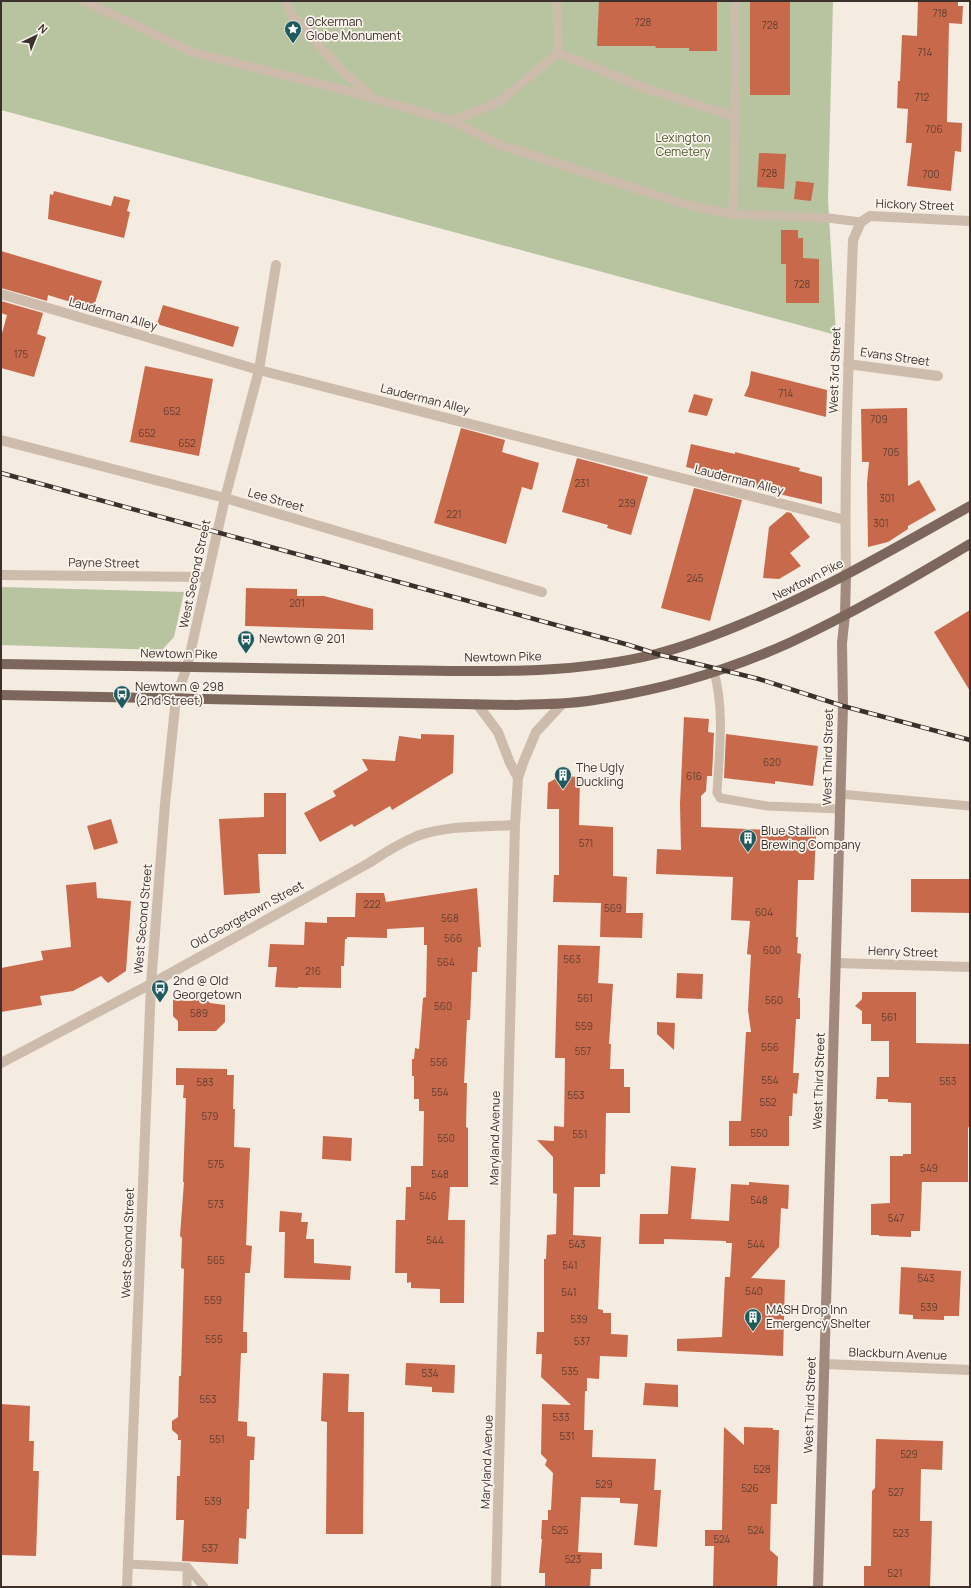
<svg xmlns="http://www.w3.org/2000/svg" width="971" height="1588" viewBox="0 0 971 1588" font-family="Manrope,sans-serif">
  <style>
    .green { fill: #b8c4a0 }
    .building { fill: #c8694b }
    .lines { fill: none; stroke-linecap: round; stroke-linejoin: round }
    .service { stroke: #cdbbac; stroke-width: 9 }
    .minor { stroke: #cdbbac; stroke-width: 10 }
    .tertiary { stroke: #cdbbac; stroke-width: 10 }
    .secondary { stroke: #a18a7d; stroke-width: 10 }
    .primary { stroke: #7d675c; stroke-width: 10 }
    .rail-casing { stroke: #3b302b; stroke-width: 4.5 }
    .rail { stroke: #fbf5ee; stroke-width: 3; stroke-dasharray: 9; stroke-linecap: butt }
    .labels { text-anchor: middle; stroke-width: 3.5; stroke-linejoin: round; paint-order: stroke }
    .number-label { font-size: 10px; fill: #5e3e33 }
    .poi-label { font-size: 12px; fill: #3b302b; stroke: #fbf5ee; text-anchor: start }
    .park-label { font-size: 12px; fill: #4a5a2e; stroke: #fbf5ee }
    .street-label { font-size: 12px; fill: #3b302b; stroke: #fbf5ee }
  </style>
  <rect width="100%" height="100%" fill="#f4ebe1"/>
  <path class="green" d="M1,1H833L828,199L836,335L1,110Z
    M1,587L184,592L174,637L162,650L1,645Z"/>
  <path class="building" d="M599,1H717V51H689V48H656L655,46H597Z
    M750,1H790V95H750Z
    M918,1H958V6H963L962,24L949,23L947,122L962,123L961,152L955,151L951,191L907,186L912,143H906L908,109L897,108L898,81H900L902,35L917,36Z
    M759,153L786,154L784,189L757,187Z
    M796,181L814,183L811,201L794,199Z
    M54,191L111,206L114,196L130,200L127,211L130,212L124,238L48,219L50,194L53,195Z
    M781,230H798V238H803V258L819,259V303H786V264H781Z
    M1,251L102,281L93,309L48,295L47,301L1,288Z
    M1,301L43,313L37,334L46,337L34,377L1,368V337L7,315L1,313Z
    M163,305L239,327L233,347L157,324Z
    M145,366L213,379L199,456L130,442Z
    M751,371L827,390L826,417L744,396L749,385Z
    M694,394L713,399L707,416L688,412Z
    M907,408L908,486L919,480L936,510L908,526V529L888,542L868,547L867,483L869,462H862L861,409Z
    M461,428L505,440L502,452L539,463L532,490L522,487L506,544L434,523Z
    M691,444L735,454V452L800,468L799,471L822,477V504L697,475L693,474L694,469L686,467Z
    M577,458L648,477L631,535L607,528L608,525L562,512Z
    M694,488L742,500L710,621L661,608Z
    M787,512L791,513L810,537L790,553L801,566L779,579L763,578L769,527Z
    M246,588L297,589V596H324L373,609V630L245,626Z
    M970,610V691L934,632Z
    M684,717L709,719L708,732L714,733L712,776H707L706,791L701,796V827L816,832L814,880H798L796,937H798L797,953L801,954L798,998H800V1019H796L793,1073H799L797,1094L793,1093L792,1116H789V1146H729V1121H741L746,1032H751L748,1010L751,955L747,954L750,921L731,920L733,877L656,874L657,849L681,850L680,804Z
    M421,734L454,735L453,773L392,810L390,806L354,827L352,824L320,842L304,813L336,796L333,791L368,770L362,759L395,761L399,736L421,739Z
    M726,734L818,746L813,786L775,781V784L724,778Z
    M560,776L580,777L579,825L613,827V876L627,877L626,913H643L642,938L600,937L601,903L553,902L554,875H559V809H547L548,783Z
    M264,793H286V854H258L260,893L224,895L219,819L264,817Z
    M111,819L118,843L94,850L87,826Z
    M911,879H970V913L911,912Z
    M96,882L97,898L131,901L126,971L108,983L101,976L73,991L40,996L42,1005L1,1012V968L43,960L41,951L71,947L66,885Z
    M477,888L481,947H478L477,972H472L470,1020H467L464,1083H467L466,1127L468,1128V1187H450L448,1220H465L464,1303H440V1289L411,1288V1282L407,1283V1273H395L396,1220H405L406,1187H411V1166H423L424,1111H419V1099H414V1076H412V1059H414L415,1048L419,1049L423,998L426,997L427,945H424V927L387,929V938L347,937V939H345L344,966H341V988L298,987V988L275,987L277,967H268L270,944L304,945L305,922L327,923V917H355L356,893H384L386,902Z
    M558,945L600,946L598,983L613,984L609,1044H611L610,1069H624V1087H630V1113H606L605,1174H600V1187H574L573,1235L601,1237L598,1309L603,1310V1313H611V1334L628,1335L627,1357L600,1356L599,1379L587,1378V1391H585L584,1430H593L592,1457L656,1459L654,1490H661L657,1547L634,1545L638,1504L620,1503V1498L581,1497L578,1552L602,1553V1569H591L590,1587H545V1573H539L542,1539H541L542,1520H548V1510H551L553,1473L545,1465L547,1460L541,1454L542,1404L571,1405L541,1377L542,1354H536L537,1332H544V1259H546L547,1235L556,1234L557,1194L553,1193V1157L537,1140L554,1141V1126L564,1127L565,1058H555Z
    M677,973L703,974L702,999L676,998Z
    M862,992H916V1043L970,1044V1128L968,1127V1182H922L920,1231H911V1237L879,1236V1235H871V1204L890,1203V1156H903V1154H911V1103L888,1102V1099H876L877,1077H889V1041H871V1024H862V1011L855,1006L862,999Z
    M195,996H202L210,1003L225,1005V1022L216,1031H178V1021L173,1016V1000L191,1001Z
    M657,1022L675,1023L674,1050L657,1034Z
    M176,1068L227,1069V1075H234L233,1109H235L234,1147L250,1148L246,1245L252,1246L250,1273H245L243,1332H247V1353H241L238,1421L247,1422V1436L255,1437L254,1460H250L249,1509H247L246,1539L239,1538L238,1564L182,1561L184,1520H176L177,1476H180L181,1440H178V1435L172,1430V1421L178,1417L179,1376H181L184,1269L181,1268L182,1238L180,1236L184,1182H183L186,1098H183L184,1085H176Z
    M323,1136L352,1138L351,1161L322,1159Z
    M671,1166L696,1168L691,1219L729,1221L731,1184L749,1185V1182L789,1185L788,1209L781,1208L779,1247L751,1278L785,1280L783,1356L677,1351V1339L722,1337L725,1277H730L732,1243H726V1241L664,1239V1244H639L640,1214H668Z
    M280,1211L302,1213L301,1222H308L306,1239H314V1263L351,1266L350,1280L284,1278L285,1232H279Z
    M901,1267L961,1271L959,1316H944V1320L913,1319V1315L899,1314Z
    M406,1363L455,1365L454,1393L432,1392V1387L405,1385Z
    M323,1373L349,1374L348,1412H364L363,1534H326L327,1422L321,1421Z
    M645,1383L678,1385V1407L643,1405Z
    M1,1404L30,1406L29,1441H34L33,1471H39L36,1556L1,1555Z
    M724,1427L744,1445V1427L773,1428V1430H779L777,1504H771L770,1550L778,1557L777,1587H713L714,1546H705V1530H722Z
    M876,1439L943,1441L942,1470L921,1469L920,1521H932L930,1587H864V1566H871L872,1491L875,1488Z"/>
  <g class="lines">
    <path class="service" d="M84,1L192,52L344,90L452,121L499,102L558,53L557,1
      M286,1L292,15L341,70L371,96
      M558,53L645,88L735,117
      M452,121L500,145L687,205L733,214L828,218L861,222
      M733,214L736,59L735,1
      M714,672C725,711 719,753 717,793L720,798L767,806L840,809
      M840,794L970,806
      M128,1564L187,1567V1587
      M187,1567L204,1587"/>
    <path class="minor" d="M1,294L259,370L845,520
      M848,364L938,376
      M1,440L225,498L542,592
      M1,575L206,577
      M846,575C844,463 849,352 853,240L861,222L870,216L970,221
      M187,667L225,498L259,370L276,265
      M477,704L498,732L510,763L518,778
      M836,963L970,967
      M1,1063L151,984L369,863C384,853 400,843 417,836C448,825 483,827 515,825
      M824,1364L970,1370
      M496,1587L515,825L518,778L523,763L536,732L562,704"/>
    <path class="tertiary" d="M127,1587L151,984L165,804L176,698L187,667"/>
    <path class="secondary" d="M818,1587L843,706L842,643L845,615L846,575"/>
    <path class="primary" d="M1,664C129,667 257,669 385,670C475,671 567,676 656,654C684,647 710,637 737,626C818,593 894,549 970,506
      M1,695L516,705C546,704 576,704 606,698C669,688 731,669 789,643C852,614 911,579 970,544"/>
    <g class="rail-casing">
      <path id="rail" d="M1,473L629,645L657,654L759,679L843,706L970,740"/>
    </g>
    <use href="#rail" class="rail"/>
  </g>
  <defs>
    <g id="sight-pin" transform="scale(0.9)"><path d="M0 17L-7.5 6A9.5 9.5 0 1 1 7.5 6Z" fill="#1f5a5e" stroke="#fbf5ee"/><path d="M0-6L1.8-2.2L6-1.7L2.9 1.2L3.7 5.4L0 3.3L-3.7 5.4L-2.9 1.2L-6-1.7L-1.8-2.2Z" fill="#fff"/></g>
    <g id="bus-pin" transform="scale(0.9)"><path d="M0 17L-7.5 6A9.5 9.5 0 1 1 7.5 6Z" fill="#1f5a5e" stroke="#fbf5ee"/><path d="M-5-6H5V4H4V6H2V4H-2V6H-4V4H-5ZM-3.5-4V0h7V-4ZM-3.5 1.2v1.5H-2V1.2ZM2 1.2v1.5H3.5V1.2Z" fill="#fff"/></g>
    <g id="building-pin" transform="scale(0.9)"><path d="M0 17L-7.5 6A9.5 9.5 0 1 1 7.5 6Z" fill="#1f5a5e" stroke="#fbf5ee"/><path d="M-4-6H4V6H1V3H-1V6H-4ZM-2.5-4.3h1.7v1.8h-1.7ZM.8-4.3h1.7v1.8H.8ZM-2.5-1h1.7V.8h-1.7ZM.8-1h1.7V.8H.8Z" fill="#fff"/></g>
  </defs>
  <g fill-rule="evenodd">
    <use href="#sight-pin" x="293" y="29"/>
    <use href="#bus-pin" x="246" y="639"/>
    <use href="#bus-pin" x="122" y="694"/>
    <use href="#building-pin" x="563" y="775"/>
    <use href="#building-pin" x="748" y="838"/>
    <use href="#bus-pin" x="160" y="988"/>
    <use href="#building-pin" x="753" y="1317"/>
  </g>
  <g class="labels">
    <g class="number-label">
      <text x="940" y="17">718</text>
      <text x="643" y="26">728</text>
      <text x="770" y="29">728</text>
      <text x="925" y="56">714</text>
      <text x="922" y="101">712</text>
      <text x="934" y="133">706</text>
      <text x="769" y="177">728</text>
      <text x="931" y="178">700</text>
      <text x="802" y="288">728</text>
      <text x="21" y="358">175</text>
      <text x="786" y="397">714</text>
      <text x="172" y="415">652</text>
      <text x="879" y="423">709</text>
      <text x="147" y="437">652</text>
      <text x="187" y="447">652</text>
      <text x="891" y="456">705</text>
      <text x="582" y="487">231</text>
      <text x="887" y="502">301</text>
      <text x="627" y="507">239</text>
      <text x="454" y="518">221</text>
      <text x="881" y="527">301</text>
      <text x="695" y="582">245</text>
      <text x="297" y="607">201</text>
      <text x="772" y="766">620</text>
      <text x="694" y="780">616</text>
      <text x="586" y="847">571</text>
      <text x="372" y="908">222</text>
      <text x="613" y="912">569</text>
      <text x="764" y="916">604</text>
      <text x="450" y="922">568</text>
      <text x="453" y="942">566</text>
      <text x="772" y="954">600</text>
      <text x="572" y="963">563</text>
      <text x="446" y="966">564</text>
      <text x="313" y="975">216</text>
      <text x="585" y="1002">561</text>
      <text x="774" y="1004">560</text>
      <text x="443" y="1010">560</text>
      <text x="199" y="1017">589</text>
      <text x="889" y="1021">561</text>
      <text x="584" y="1030">559</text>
      <text x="770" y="1051">556</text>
      <text x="583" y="1055">557</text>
      <text x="439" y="1066">556</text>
      <text x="770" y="1084">554</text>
      <text x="948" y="1085">553</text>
      <text x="205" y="1086">583</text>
      <text x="440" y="1096">554</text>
      <text x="576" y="1099">553</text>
      <text x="768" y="1106">552</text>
      <text x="210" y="1120">579</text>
      <text x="759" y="1137">550</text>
      <text x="580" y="1138">551</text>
      <text x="446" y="1142">550</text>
      <text x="216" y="1168">575</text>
      <text x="929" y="1172">549</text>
      <text x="440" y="1178">548</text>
      <text x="428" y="1200">546</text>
      <text x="759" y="1204">548</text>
      <text x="216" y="1208">573</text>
      <text x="896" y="1222">547</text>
      <text x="435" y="1244">544</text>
      <text x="577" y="1248">543</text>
      <text x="756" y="1248">544</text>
      <text x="216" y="1264">565</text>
      <text x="570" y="1269">541</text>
      <text x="926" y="1282">543</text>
      <text x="754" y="1295">540</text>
      <text x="569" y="1296">541</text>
      <text x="213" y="1304">559</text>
      <text x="929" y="1311">539</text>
      <text x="579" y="1323">539</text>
      <text x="214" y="1343">555</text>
      <text x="582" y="1345">537</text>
      <text x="570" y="1375">535</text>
      <text x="430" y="1377">534</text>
      <text x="208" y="1403">553</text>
      <text x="561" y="1421">533</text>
      <text x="567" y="1440">531</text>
      <text x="217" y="1443">551</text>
      <text x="909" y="1458">529</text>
      <text x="762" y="1473">528</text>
      <text x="604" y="1488">529</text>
      <text x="750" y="1492">526</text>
      <text x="896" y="1496">527</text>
      <text x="213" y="1505">539</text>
      <text x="560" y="1534">525</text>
      <text x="756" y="1534">524</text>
      <text x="901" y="1537">523</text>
      <text x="722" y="1543">524</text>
      <text x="210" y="1552">537</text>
      <text x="573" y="1563">523</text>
      <text x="895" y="1577">521</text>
    </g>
    <g class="poi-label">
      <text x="306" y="26">Ockerman<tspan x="306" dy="14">Globe Monument</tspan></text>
      <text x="259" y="643">Newtown @ 201</text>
      <text x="135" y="691">Newtown @ 298<tspan x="135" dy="14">(2nd Street)</tspan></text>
      <text x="576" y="772">The Ugly<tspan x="576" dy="14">Duckling</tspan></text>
      <text x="761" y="835">Blue Stallion<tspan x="761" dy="14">Brewing Company</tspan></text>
      <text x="173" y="985">2nd @ Old<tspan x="173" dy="14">Georgetown</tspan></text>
      <text x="766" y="1314">MASH Drop Inn<tspan x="766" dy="14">Emergency Shelter</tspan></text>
    </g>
    <g class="park-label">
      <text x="683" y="142">Lexington<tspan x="683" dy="14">Cemetery</tspan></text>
    </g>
    <g class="street-label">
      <text transform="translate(915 205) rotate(2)" y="4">Hickory Street</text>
      <text transform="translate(113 314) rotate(16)" y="4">Lauderman Alley</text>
      <text transform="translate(895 357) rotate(8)" y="4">Evans Street</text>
      <text transform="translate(835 370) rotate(-88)" y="4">West 3rd Street</text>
      <text transform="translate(425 399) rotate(14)" y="4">Lauderman Alley</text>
      <text transform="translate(739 480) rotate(14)" y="4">Lauderman Alley</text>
      <text transform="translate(276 500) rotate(16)" y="4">Lee Street</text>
      <text transform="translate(104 563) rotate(1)" y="4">Payne Street</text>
      <text transform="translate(195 574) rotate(-78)" y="4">West Second Street</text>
      <text transform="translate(808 580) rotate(-27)" y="4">Newtown Pike</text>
      <text transform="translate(179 654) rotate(1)" y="4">Newtown Pike</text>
      <text transform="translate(503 657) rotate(-1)" y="4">Newtown Pike</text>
      <text transform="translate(828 757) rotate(-89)" y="4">West Third Street</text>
      <text transform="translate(247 915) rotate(-29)" y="4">Old Georgetown Street</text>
      <text transform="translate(143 919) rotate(-85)" y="4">West Second Street</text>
      <text transform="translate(903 952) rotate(2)" y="4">Henry Street</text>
      <text transform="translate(819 1081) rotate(-88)" y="4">West Third Street</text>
      <text transform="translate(495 1138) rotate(-89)" y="4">Maryland Avenue</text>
      <text transform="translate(128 1243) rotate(-88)" y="4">West Second Street</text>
      <text transform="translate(898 1354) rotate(2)" y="4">Blackburn Avenue</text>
      <text transform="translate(810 1405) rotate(-88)" y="4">West Third Street</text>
      <text transform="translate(487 1462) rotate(-88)" y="4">Maryland Avenue</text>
    </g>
  </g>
  <rect width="971" height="1588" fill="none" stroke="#3b302b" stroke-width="4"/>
  <g transform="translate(36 36) rotate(43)" stroke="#fbf5ee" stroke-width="3" paint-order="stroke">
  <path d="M0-3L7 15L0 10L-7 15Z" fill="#3b302b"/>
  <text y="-6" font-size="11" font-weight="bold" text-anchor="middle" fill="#3b302b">N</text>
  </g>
</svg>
